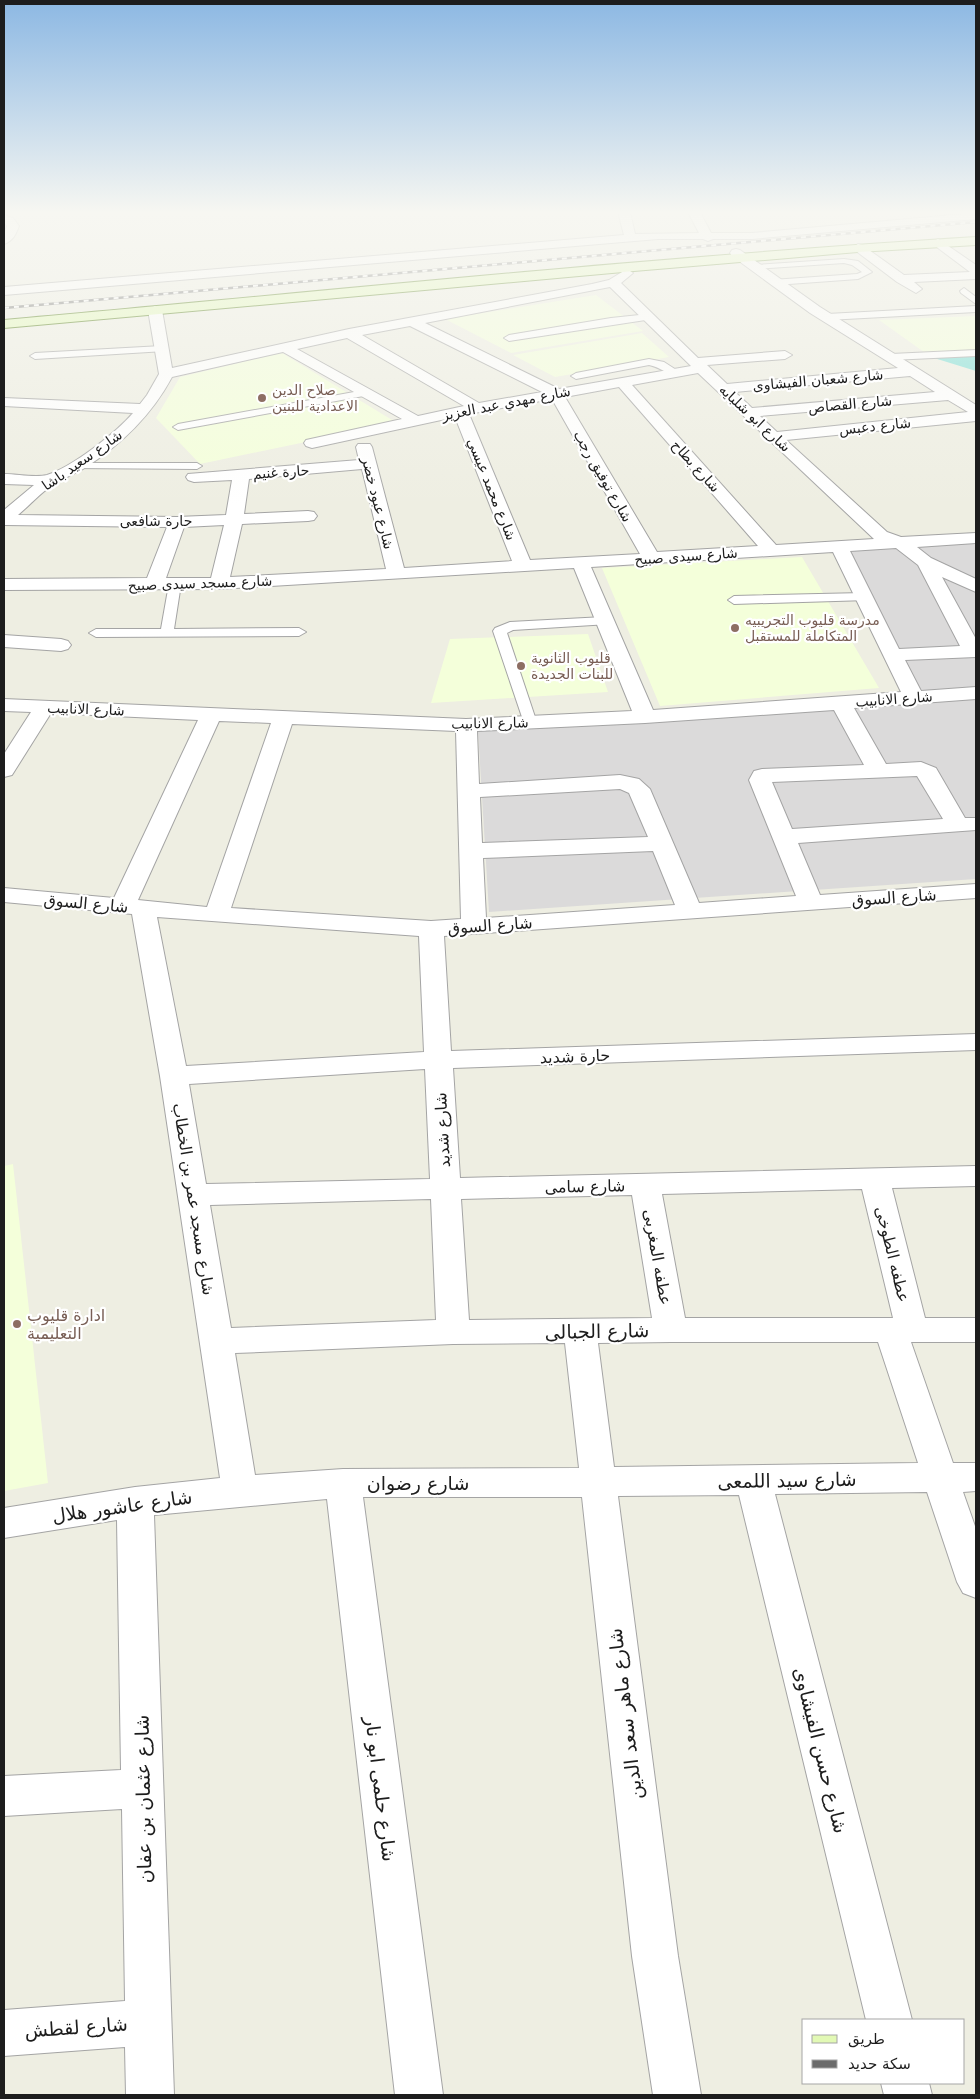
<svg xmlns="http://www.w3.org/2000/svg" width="980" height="2099" viewBox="0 0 980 2099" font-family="'DejaVu Sans',Vazirmatn,sans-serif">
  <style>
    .residential { fill: #dbdada }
    .education { fill: #f4ffda }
    .pitch { fill: #7fded5 }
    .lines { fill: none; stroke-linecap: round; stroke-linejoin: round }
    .lane-casing { stroke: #a4a4a4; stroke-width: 2 }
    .street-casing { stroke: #a4a4a4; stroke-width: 2 }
    .secondary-casing { stroke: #467304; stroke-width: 2 }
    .lane { fill: #fff; fill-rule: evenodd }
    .street { fill: #fff; fill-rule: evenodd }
    .secondary { fill: #e2f9b5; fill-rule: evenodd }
    .rail-casing { stroke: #6b6b6b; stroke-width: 2.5 }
    .rail { stroke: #fff; stroke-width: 2; stroke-dasharray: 5; stroke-linecap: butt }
    .education-dot { fill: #8d6e63; stroke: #fff; stroke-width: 2 }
    .labels { text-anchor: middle; stroke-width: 4.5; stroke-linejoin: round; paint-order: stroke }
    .far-street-label { font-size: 14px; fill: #1d1d1d; stroke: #fff }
    .far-education-label { font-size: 14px; fill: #785e54; stroke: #fff; text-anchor: start }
    .street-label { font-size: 16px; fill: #1d1d1d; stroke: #fff }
    .education-label { font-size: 16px; fill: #785e54; stroke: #fff; text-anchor: start }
    .near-street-label { font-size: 19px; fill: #1d1d1d; stroke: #fff }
  </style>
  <rect width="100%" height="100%" fill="#eeeee2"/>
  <path class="residential" d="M970,542L976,545V879L489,912L478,731L924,704L849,550Z"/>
  <path class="education" d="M596,295L643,331L511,353L445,319Z
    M976,316V350L924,352L879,320Z
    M642,333L669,357L555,377L513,355Z
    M282,353L397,423L200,464L156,418L180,377Z
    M802,557L879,688L660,706L602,568Z
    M588,634L608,692L431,703L450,639Z
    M13,1164L48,1483L4,1491V1166Z"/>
  <path class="pitch" d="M976,356V371L934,358Z"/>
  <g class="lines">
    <g class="lane-casing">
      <path id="lane" d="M844,259L858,261L872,272L858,279L775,285L771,282L772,280L857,274L862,272L852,265L844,263L756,269L752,267L756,265Z
        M964,288L976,297V304L961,293L960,291Z
        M976,306V312L827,320L823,317L827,314Z
        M649,314L653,317L652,319L509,341L504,338L509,335L611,318Z
        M162,346L167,349L165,351L35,359L30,356L35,353Z
        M976,350V356L891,360L886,357L891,354Z
        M649,359L664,362L681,373L679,375C669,376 660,367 649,365L576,379L571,376L576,373Z
        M365,390L370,393L369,395L178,430L173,427L178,424Z
        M76,463H197L202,466L197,469L72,468L71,466Z
        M175,580L181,584L174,629L299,628L306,632L299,636L96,637L89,633L96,629H161L169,584Z
        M864,593L870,597L868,600L734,604L728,600L734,596Z
        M604,617L609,618L611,621L609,624L513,630L507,633L537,723L535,726H525L493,631L495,628L510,622Z"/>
    </g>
    <g class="street-casing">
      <path id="street" d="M618,212H630L635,234L699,233L688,212H700L711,233H752L976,213V219L752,239H713L708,241L703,239H658L4,295V287L624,235Z
        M4,215L13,218L19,226C16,234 13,241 4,244V234L7,226L4,222Z
        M938,239L976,265V279L914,282L922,289L916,293L897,282L852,248L858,244L862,245L904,275L970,272L934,245L932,243L934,241Z
        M736,249L740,250L820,307L976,405V421L786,440L887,532L901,537L976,533V543L917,547L931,558L976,579V592L942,577L976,639V657L905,660L921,691L976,687V699L854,708L886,764L921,762L936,768L965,818H976V830L798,843L820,895L976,884V898L444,936L451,1051L976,1034V1050L453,1068L460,1178L976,1166V1186L892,1188L925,1318H976V1342H911L953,1463H976V1491L963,1492L976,1529V1598L963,1593L957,1582L927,1492L775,1494L912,2020H866L739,1495L618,1496L678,1956L701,2095H653L632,1956L582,1497H363L443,2095H395L327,1499L154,1515L174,2095H126L125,2047L4,2056V2010L125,2001L122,1809L4,1816V1776L121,1770L117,1520L4,1538V1508L135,1487L220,1478L160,1076L132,914L4,902V888L114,898L198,720L51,713L12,775L4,777V754L31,712L4,711V699L466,719L632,711L574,568L219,589L4,590V579L147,578L167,527L4,525V510L34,485L4,484V474C17,474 35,478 47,475C72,467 116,433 133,413L4,406V398L140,404L147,395L159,374L148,310L155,306L162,310L172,368L349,329L592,284L609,280L627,269L633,273L621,283L698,358L785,351L792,355L785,359L707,365L727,384L898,368L810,313L732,256L730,253L732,250ZM610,287L691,366L559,389L425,323ZM410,326L542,392L479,403L362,335ZM347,338L464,406L418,416L297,349ZM283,352L402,419L306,440L304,443L306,446L312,448L455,417L512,561L404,568L372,447L370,444H358L356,447L359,460L188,474L186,477L188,480L194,482L232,480L226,515L177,517L18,515C30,505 42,491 56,483C64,478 74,474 83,469C121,445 151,416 172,377ZM698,373L874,539L776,545L632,385ZM910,376L935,392L752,408L735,392ZM619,387L758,546L657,552L565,397ZM552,399L640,554L530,560L469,414ZM948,400L968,412L777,432L760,416ZM362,469L386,569L230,577L242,524L308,521L314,520L317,516L314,512L308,511L244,514L249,479ZM224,525L211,578H166L184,527ZM896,548L918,565L960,646L899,649L850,551ZM833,552L901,692L653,710L591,567ZM834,710L864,765L762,769L754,771L749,780L796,896L699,903L650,789L639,779L620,775L479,784L477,731L645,723ZM219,721L271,723L207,907L138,900ZM292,724L456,731L461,919L431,921L231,908ZM917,776L943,819L792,829L772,782ZM620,789L629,793L648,837L482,843L480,797ZM653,851L675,905L486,918L483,858ZM157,917L419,936L424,1052L186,1066ZM425,1069L430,1179L206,1184L189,1084ZM862,1189L893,1318H685L662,1194ZM632,1195L652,1318L469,1320L461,1199ZM431,1199L436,1320L231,1328L210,1205ZM671,1342H878L918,1463L614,1467L598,1343ZM565,1343L579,1468L343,1469L255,1475L235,1353L453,1344Z
        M4,635L61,639L68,641L71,645L68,649L61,651L4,647Z
        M881,2083H929L932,2095H884Z"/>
    </g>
    <g class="secondary-casing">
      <path id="secondary" d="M976,237V245L858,252L634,271L4,328V320C328,291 652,257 976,237Z"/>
    </g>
    <use href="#lane" class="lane"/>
    <use href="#street" class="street"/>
    <use href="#secondary" class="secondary"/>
    <g class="rail-casing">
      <path id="rail" d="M4,308L976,222"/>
    </g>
    <use href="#rail" class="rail"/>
  </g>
  <linearGradient id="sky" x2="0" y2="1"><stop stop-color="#8cb8e3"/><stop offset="0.42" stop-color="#f7f7f2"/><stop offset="1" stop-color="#f7f7f2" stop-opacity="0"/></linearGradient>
  <rect width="980" height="506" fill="url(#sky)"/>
  <g class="education-dot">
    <circle cx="262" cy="398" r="5"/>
    <circle cx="735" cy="628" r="5"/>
    <circle cx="521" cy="666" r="5"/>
    <circle cx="17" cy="1324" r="5"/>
  </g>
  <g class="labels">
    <g class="far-street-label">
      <text transform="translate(818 380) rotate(-5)" y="5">شارع شعبان الفيشاوى</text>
      <text transform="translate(506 403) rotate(-11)" y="5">شارع مهدي عبد العزيز</text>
      <text transform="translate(850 404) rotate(-5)" y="5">شارع القصاص</text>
      <text transform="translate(755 418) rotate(43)" y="5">شارع ابو شلبايه</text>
      <text transform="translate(875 426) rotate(-6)" y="5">شارع دعبس</text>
      <text transform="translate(82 460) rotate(-35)" y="5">شارع سعيد باشا</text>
      <text transform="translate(696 466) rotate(48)" y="5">شارع بطاح</text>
      <text transform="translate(281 472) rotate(-4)" y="5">حارة غنيم</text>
      <text transform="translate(603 476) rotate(60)" y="5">شارع توفيق رجب</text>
      <text transform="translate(492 489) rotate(68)" y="5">شارع محمد عيسي</text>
      <text transform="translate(378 503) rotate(76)" y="5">شارع عبود خضر</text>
      <text x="156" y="526">حارة شافعى</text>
      <text transform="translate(686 556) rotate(-4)" y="5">شارع سيدى صبيح</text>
      <text transform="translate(200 583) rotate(-2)" y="5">شارع مسجد سيدى صبيح</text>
      <text transform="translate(894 699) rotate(-4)" y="5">شارع الانابيب</text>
      <text transform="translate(86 709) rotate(2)" y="5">شارع الانابيب</text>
      <text transform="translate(490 723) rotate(-1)" y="5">شارع الانابيب</text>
    </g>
    <g class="far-education-label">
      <text x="272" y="395">صلاح الدين<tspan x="272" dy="16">الاعدادية للبنين</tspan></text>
      <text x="745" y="625">مدرسة قليوب التجريبيه<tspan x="745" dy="16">المتكاملة للمستقبل</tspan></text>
      <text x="531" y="663">قليوب الثانوية<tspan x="531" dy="16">للبنات الجديدة</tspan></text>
    </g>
    <g class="street-label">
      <text transform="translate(894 897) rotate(-4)" y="6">شارع السوق</text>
      <text transform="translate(86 903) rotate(5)" y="6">شارع السوق</text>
      <text transform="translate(490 925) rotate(-4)" y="6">شارع السوق</text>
      <text transform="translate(575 1056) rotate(-2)" y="6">حارة شديد</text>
      <text transform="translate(442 1130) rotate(-93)" y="6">شارع شديد</text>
      <text transform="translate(585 1186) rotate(-1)" y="6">شارع سامى</text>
      <text transform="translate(194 1199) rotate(81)" y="6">شارع مسجد عمر بن الخطاب</text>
      <text transform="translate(893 1254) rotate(76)" y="6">عطفه الطوخى</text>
      <text transform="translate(658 1257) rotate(80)" y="6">عطفه المغربى</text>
    </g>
    <g class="education-label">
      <text x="27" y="1321">ادارة قليوب<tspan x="27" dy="18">التعليمية</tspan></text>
    </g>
    <g class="near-street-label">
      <text transform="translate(597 1331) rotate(-1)" y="7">شارع الجبالى</text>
      <text transform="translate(787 1480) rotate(-1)" y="7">شارع سيد اللمعى</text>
      <text x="418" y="1490">شارع رضوان</text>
      <text transform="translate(122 1506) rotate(-8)" y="7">شارع عاشور هلال</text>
      <text transform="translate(625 1714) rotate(-97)" y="7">شارع ماهر سعد الدين</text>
      <text transform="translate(821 1750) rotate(76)" y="7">شارع حسن الفيشاوى</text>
      <text transform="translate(381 1789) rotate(83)" y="7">شارع حلمى ابو نار</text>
      <text transform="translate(143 1799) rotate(-91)" y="7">شارع عثمان بن عفان</text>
      <text transform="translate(76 2027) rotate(-4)" y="7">شارع لقطش</text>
    </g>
  </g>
  <rect width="980" height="2099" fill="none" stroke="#1d1d1d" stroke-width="10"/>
  <rect x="802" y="2019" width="162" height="65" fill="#ffffff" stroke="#a5a5a5"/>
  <rect x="812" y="2035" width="25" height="8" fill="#e2f9b5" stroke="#a5a5a5"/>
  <text x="848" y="2044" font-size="15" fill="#1d1d1d">طريق</text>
  <rect x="812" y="2060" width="25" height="8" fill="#6b6b6b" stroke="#a5a5a5"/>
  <text x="848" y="2069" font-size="15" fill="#1d1d1d">سكة حديد</text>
</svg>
